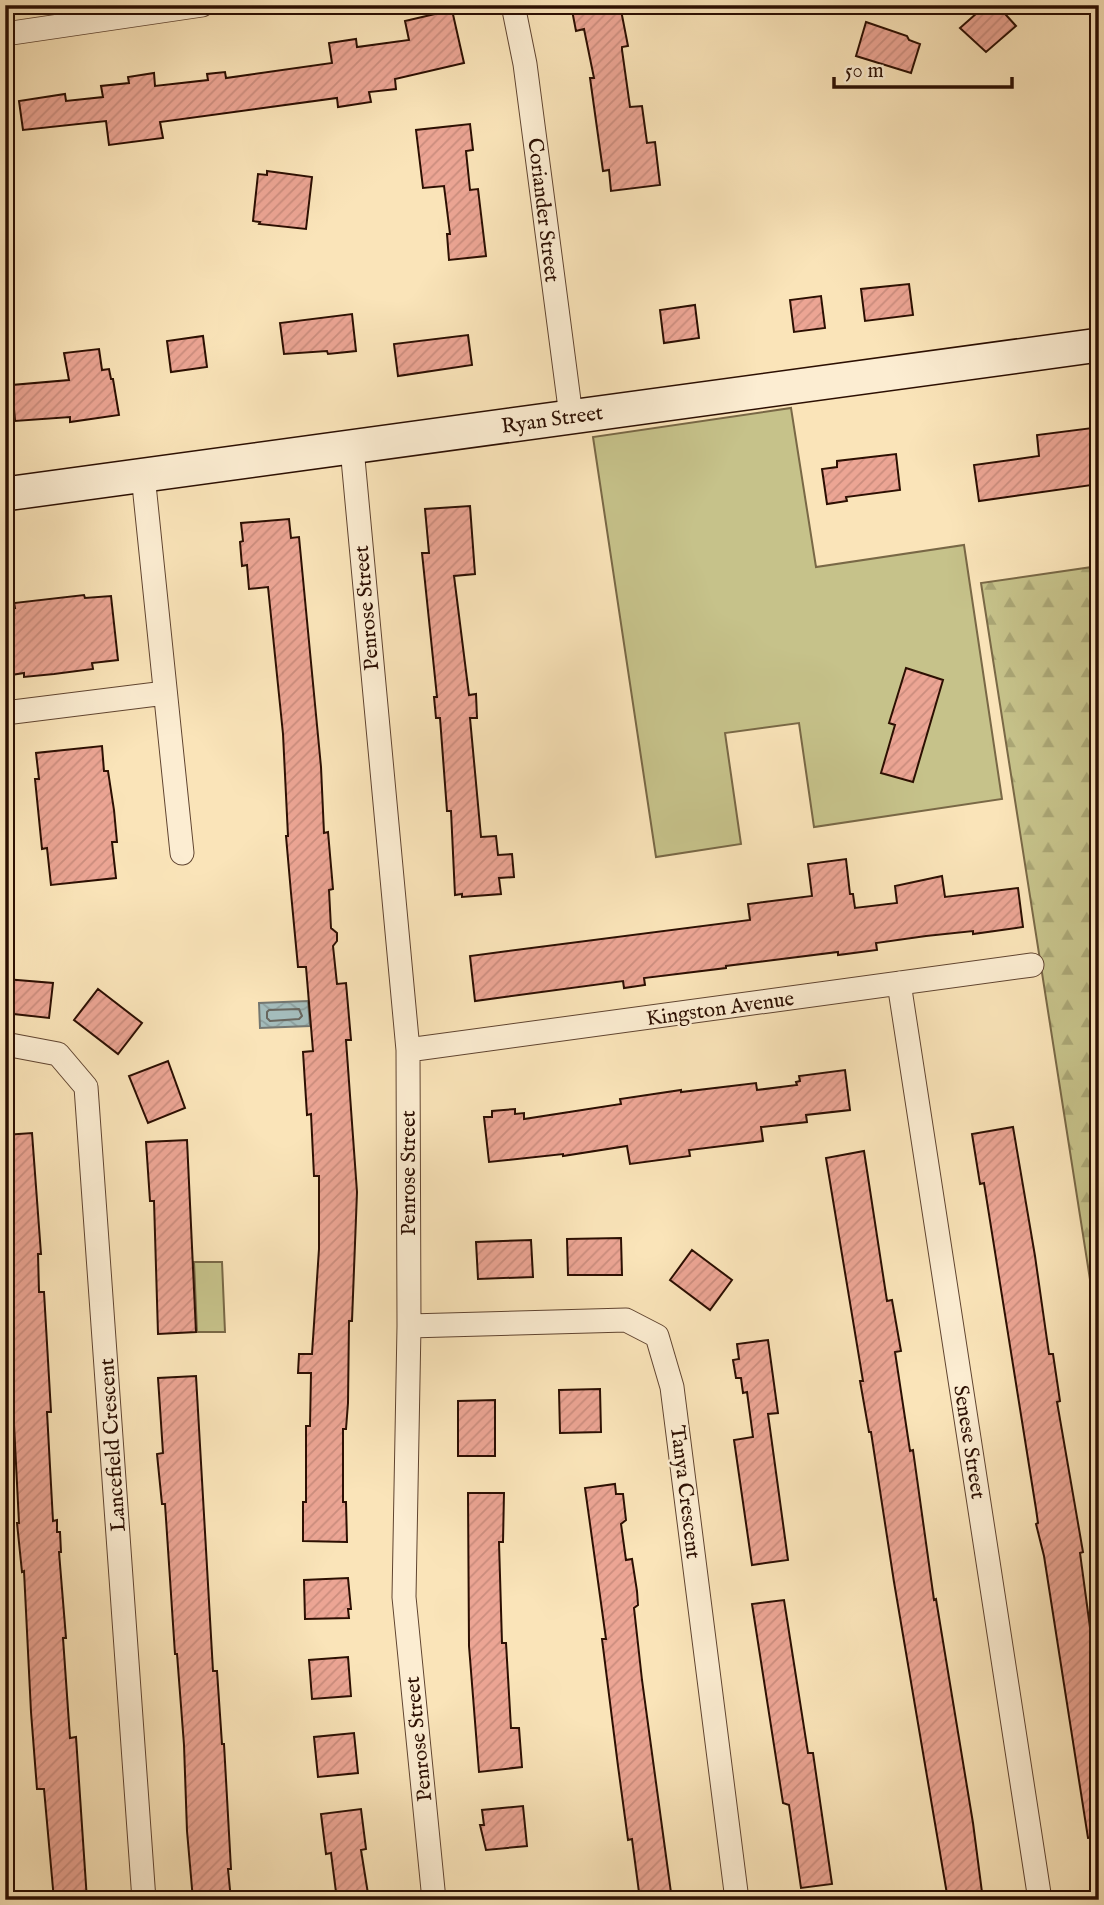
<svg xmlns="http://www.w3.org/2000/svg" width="1104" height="1905" viewBox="0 0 1104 1905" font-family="'IM FELL English',serif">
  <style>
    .grass { fill: #c6c28a; stroke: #796846; stroke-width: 2 }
    .forest { fill: url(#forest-firs); stroke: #796846; stroke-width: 2 }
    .water { fill: url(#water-waves); stroke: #747771; stroke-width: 2 }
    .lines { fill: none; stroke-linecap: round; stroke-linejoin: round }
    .shore { stroke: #68665e; stroke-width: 2 }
    .building { fill: url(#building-hatch); stroke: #2c0f02; stroke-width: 2 }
    .street-casing { stroke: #604430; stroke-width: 25 }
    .secondary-casing { stroke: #2c0f02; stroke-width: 36 }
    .street { stroke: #fcedd2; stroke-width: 23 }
    .secondary { stroke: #fcedd2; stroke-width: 33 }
    .labels { text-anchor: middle; stroke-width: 5; stroke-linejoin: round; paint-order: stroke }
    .street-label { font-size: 21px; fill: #2c0f02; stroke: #fcedd2 }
  </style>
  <defs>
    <pattern id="forest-firs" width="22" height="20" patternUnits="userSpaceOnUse" patternTransform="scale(1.75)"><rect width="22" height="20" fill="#c6c28a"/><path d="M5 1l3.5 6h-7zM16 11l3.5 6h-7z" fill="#aaa675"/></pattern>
    <pattern id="water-waves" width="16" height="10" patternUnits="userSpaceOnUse" patternTransform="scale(1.75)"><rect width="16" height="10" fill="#a4bcbb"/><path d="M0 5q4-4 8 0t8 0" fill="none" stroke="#8da09f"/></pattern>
    <pattern id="building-hatch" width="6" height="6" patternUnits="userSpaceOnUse" patternTransform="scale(1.75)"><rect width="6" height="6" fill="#eca594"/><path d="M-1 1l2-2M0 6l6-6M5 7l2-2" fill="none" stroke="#cb8d7e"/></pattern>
  </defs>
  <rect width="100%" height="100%" fill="#fae4b9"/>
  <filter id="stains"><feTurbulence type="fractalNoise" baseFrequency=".00286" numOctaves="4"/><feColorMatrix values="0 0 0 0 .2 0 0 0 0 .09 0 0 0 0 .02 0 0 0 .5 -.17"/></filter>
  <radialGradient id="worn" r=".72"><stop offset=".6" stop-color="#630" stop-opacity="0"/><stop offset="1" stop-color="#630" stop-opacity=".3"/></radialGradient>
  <path class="grass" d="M791,408L816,567L964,545L1002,799L814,827L799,723L725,733L741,844L656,857L593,437Z
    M194,1262H222L225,1332H197Z"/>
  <path class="forest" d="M1099,566V1337L981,583Z"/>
  <path class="water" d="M308,1001L310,1026L260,1028L259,1003Z"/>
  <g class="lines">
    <path class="shore" d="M299,1009L302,1016L299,1019L270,1021L267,1018V1012L269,1010Z"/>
  </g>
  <path class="building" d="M571,5H620L628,46L622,47V50L630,107L642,106L647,143L655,142L660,185L611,191L609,170L603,171L590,78H594L584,29L576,31Z
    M986,5H997L1016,26L986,52L960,28Z
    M452,10L464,63L395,79L396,89L369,92L371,102L338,107L337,98L160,122L163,138L109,145L106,121L23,130L19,101L65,94L66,101L103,97L101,86L129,83L128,77L154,73L155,86L208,80L207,74L225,72L226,78L332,63L329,43L356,39L357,47L409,40L405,21Z
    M866,22L907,36L909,40L920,44L911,73L856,56Z
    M470,124L473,150L466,151L470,190L478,189L486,256L449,260L447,234H450L444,186L423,188L416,130Z
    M267,171L312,177L306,229L259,224L260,222L253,221L258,174L267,175Z
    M909,284L913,315L865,321L861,289Z
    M821,296L825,328L794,332L790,300Z
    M695,305L699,338L664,343L660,310Z
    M352,314L356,351L328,354L327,351L284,354L280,323Z
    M468,335L472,365L398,376L394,344Z
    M203,336L207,367L171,372L167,341Z
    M99,349L102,370L109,369L111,379H113L119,415L70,422V417L15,421L12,385L69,380L64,353Z
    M1092,428L1099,484L979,501L974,465L1039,456L1037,435Z
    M896,454L900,490L846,497L847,501L827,504L822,469L837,467V461Z
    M470,506L475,574L454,576L469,695L476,694L477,718H470L481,837L496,836L498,855L512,854L514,877L499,878L501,894L462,897V894L455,895L451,811H447L440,718H436L434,697H437L422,553H429L425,509Z
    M289,519L291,538L299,537L321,767L324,833L328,832L333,889L329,890L331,928L337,933V941L333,946L337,984L346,983L351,1040H346L357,1192L352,1321H349L348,1403L346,1429H343V1502H346L347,1542L303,1541V1502H306V1426H310L311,1373H298L299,1354H312L319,1249V1176H314L311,1114L307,1115L303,1052L313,1051L306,967H298L291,893L286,836H288L283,734L268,587L249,589L247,565L242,566L240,542L243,541L241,523Z
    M84,595L85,598L111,596L118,660L92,663L93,669L54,674L24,677V673L5,676V609L15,608L14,603Z
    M906,668L943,680L913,782L881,773L895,725L889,723Z
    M102,746L104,771H108L114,810L117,842H112L116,878L51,885L47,848L42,849L35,779H39L36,753Z
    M846,859L850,894H853L855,908L897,903L895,886L942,876L945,897L1018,888L1023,927L973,934V931L926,936L876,943L877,950L838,955V952L726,966V968L644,978L645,985L624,988L623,981L475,1001L470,956L750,920L748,904L812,896L808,864Z
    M5,979L53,983L49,1018L5,1013Z
    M98,989L142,1023L118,1054L74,1020Z
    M168,1061L185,1108L148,1123L129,1076Z
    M845,1070L850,1110L806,1115L807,1122L761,1127L763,1141L689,1150L690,1156L630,1164L627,1146L563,1156V1154L489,1162L484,1117H492V1111L515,1109V1114L524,1113V1119L621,1104L620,1099L681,1090V1092L756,1083L757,1090L797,1085L796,1082L800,1081L799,1076Z
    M1013,1127L1035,1256L1049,1354H1053L1060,1401L1057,1402L1083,1552L1080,1553L1093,1650H1099V1837L1088,1838L1044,1556L1036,1524L1038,1523L1036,1509L984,1183L980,1184L972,1134Z
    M32,1133L41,1254H38L39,1292H44L51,1412H47L53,1521L57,1520V1532H60L61,1552H59L66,1638H63L70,1738L76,1737L87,1900H54L44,1789H37L31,1712L24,1571L22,1572L17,1523H19L11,1365L13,1364L7,1271L5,1272V1135Z
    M187,1140L196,1332L158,1334L154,1201H150L146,1142Z
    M864,1151L887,1301L892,1300L901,1351L895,1352L910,1451L913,1450L934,1600L936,1599L973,1823L983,1900H948L894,1582L871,1432H869L860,1381H863L826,1158Z
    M621,1238L622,1275H568L567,1239Z
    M531,1240L533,1277L478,1279L476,1242Z
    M692,1250L732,1280L710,1310L670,1280Z
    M768,1340L778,1413L768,1414L788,1560L752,1565L734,1440L753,1437L747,1392L743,1393L741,1378H736L733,1360L739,1359L737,1344Z
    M196,1376L213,1671H217L222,1744H224L231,1869H228L231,1900H193L187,1831L184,1745L177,1654H175L165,1504H162L157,1454L163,1453L158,1378Z
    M600,1389L601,1432L560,1433L559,1390Z
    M495,1400V1456H458V1401Z
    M615,1484L616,1494H623L626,1520L621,1524L626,1560L632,1559L637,1591L638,1605L634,1608L642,1680L672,1900H640L632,1839L628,1840L618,1766L602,1639H606L585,1488Z
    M468,1493H504L503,1542H499L502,1643H506L511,1728H519L522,1767L479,1772L469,1646Z
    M348,1578L351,1609H348L349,1618L305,1619L304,1580Z
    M784,1600L808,1753H813L832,1884L801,1888L789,1805L783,1803L752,1604Z
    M348,1657L351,1696L312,1699L309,1660Z
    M354,1733L358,1773L318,1777L314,1737Z
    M523,1806L527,1846L486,1850L480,1825H484L482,1810Z
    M361,1809L366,1849L361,1850L369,1900H337L331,1853L326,1854L321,1814Z"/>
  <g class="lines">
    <g class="street-casing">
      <path id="street" d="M513,5L525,64L571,416
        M5,34L202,5
        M352,448L408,1050L409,1326L404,1597L434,1900
        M143,475L182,853
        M5,713L165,693
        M899,983L1040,1900
        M5,1044L58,1054L86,1087L144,1900
        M408,1050L1032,965
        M409,1326L626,1320L657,1336L672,1387L737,1900"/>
    </g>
    <g class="secondary-casing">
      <path id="secondary" d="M5,494L1099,345"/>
    </g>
    <use href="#street" class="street"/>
    <use href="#secondary" class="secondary"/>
  </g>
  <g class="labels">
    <g class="street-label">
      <text transform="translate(544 210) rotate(83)" y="7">Coriander Street</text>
      <text transform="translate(552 419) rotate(-8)" y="7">Ryan Street</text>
      <text transform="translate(366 608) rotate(-95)" y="7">Penrose Street</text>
      <text transform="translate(720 1008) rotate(-8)" y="7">Kingston Avenue</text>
      <text transform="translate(408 1173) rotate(-90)" y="7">Penrose Street</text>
      <text transform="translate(970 1442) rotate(81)" y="7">Senese Street</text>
      <text transform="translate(112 1445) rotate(-94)" y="7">Lancefield Crescent</text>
      <text transform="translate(686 1492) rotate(83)" y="7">Tanya Crescent</text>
      <text transform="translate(418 1739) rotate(-96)" y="7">Penrose Street</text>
    </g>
  </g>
  <rect width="1104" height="1905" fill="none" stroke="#fae4b9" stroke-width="28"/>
  <rect x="7" y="7" width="1090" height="1891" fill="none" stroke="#2c0f02" stroke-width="3.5"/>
  <rect x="14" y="14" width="1076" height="1877" fill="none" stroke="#2c0f02" stroke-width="2"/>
  <path d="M834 77v10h178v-10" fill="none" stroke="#2c0f02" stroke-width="3.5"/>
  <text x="845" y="77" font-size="21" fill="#2c0f02" stroke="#fcedd2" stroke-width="5" paint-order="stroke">50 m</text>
  <rect width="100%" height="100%" filter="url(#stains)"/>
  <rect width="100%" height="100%" fill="url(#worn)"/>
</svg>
